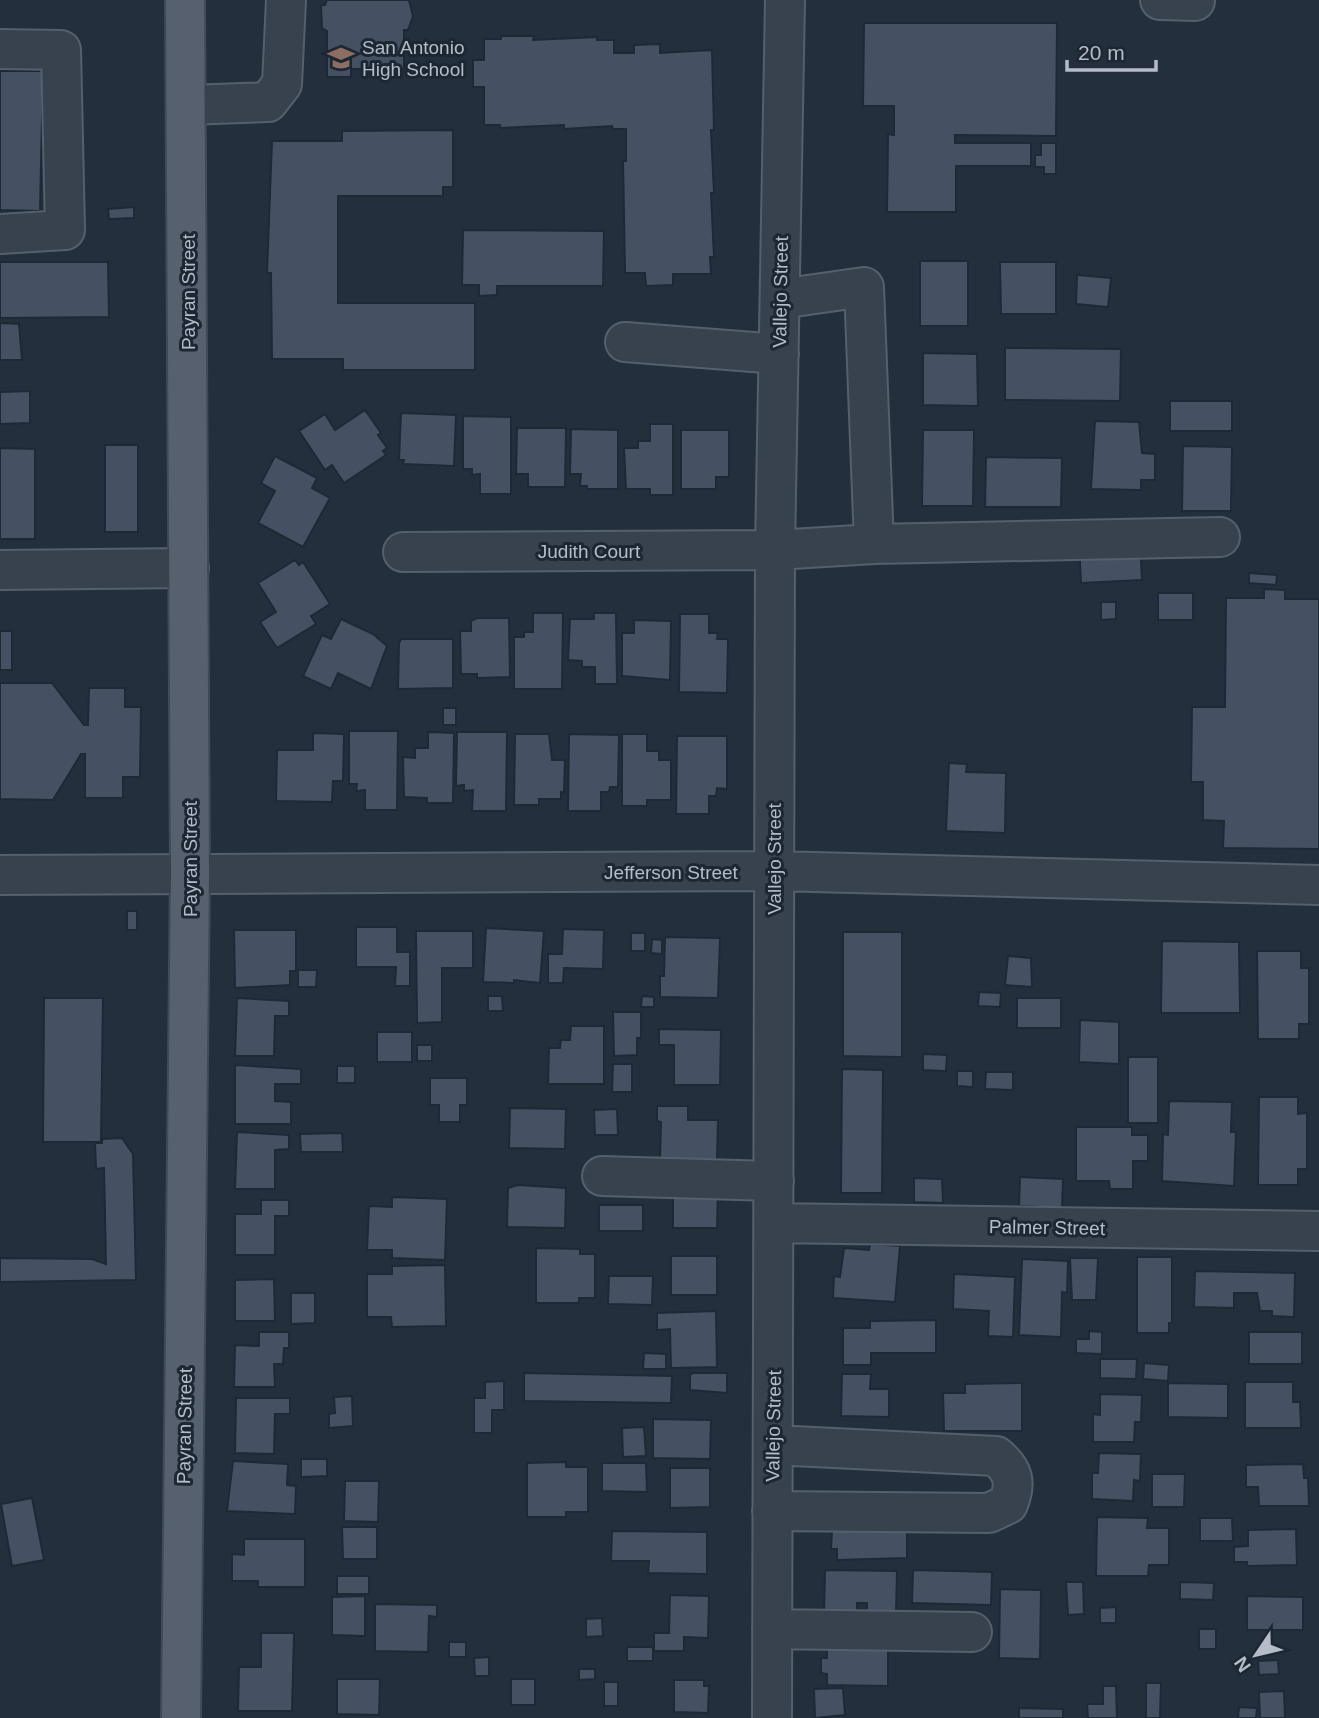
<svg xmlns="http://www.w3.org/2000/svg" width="1319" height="1718" viewBox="0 0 1319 1718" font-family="Arial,sans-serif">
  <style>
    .building { fill: #455162; stroke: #1f2835; stroke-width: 2 }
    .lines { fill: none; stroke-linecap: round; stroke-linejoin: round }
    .minor-casing { stroke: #565f6c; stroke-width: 42 }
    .major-casing { stroke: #414a57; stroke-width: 42 }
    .minor { stroke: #38414e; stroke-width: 38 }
    .major { stroke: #56606e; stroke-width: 38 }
    .labels { text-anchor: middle; stroke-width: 6; stroke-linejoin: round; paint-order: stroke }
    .poi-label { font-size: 19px; fill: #b4bcc9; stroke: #1d2633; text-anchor: start }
    .street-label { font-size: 19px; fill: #b4bcc9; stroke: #1d2633 }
  </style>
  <rect width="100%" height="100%" fill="#242f3e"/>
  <path class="building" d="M327,0H409L413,16L408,30H404V69H351V77H327V31L322,28L321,5H325Z
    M864,23H1057L1056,136L955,135V143H1031V166H956V212H887L888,134L894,135V106H863Z
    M501,36H534L533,40L597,37V40H614V53H634V45L660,44V53L712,50L714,130H711L714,193H711L714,257H710L711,274H673V285L646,286L645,273H625L623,161H626V129H613L612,126L564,129V125L500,128V125H484V87H473V60H484V39H501Z
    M0,71H43L40,211L0,210Z
    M453,130V187H443V196H338V303H475V370H343V359H272L271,273H267L272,141H342V131Z
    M1041,143H1056V174H1044V167H1035V155H1041Z
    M134,207V218L109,219L108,209Z
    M463,230L604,231L603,286H497V295L479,296V285H462Z
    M920,261H968V326H920Z
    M0,262H108L109,317L0,318Z
    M1000,262H1056V314H1001Z
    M1077,275L1111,278L1108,307L1076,304Z
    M0,323L19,324L22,360H0Z
    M1005,348L1121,349L1120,401L1005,400Z
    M923,353L977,354L978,406L923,405Z
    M30,391V423L0,424V392Z
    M1170,401H1232V431H1170Z
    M365,410L381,433L378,435L387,448L383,451L386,455L344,483L332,465L325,470L299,431L325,414L335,430Z
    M401,413L456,415L454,466L403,464L404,460H399Z
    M463,416L511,417V494H480V474L472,475V469H463Z
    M1095,421L1139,422L1142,453L1155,454V480H1141V490L1091,489Z
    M650,424H673V495H650V489H626L624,448H638V441H650Z
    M517,428H566L565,487H528V474H516Z
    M571,429L618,430V489H587V486H580L581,474H570Z
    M681,430H729V477H716V489H681Z
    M923,430H974L973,506H922Z
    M105,445H138V532H105Z
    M1183,446L1232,447L1231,511H1182Z
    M0,448L35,449V539H0Z
    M275,456L317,478L312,488L330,498L303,547L258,523L275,491L261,483Z
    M986,457L1062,458L1061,507H985Z
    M1140,541L1142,580L1081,583L1079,543Z
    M295,560L299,565L303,562L330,604L311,616L316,624L277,648L260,622L276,612L258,583Z
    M1249,573L1277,575L1276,585L1249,583Z
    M1264,589L1285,590V599H1319V849L1223,848L1224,821L1203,820V782H1191L1192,707H1225L1226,598H1264Z
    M1158,593H1193V620H1158Z
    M1101,602H1116V619L1101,620Z
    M533,613H563L562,689H514V637H524V632H533Z
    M594,613H616L617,684H595V667H582V661L568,660L570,619H594Z
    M680,614H709V633H718L717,639H728L727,693L679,692Z
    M477,618H509L510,677L477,678V674H461L460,631H471V621Z
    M341,619L373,634L387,646L371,689L338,673L331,689L303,676L322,635L331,639Z
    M634,620L671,621L670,680L622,676V633H634Z
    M0,631H12V670H0Z
    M401,639H453V688L398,689L399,643Z
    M0,683H52L84,725H88L89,688H125V707H141L140,777H123V798H85V754H81L53,800L0,799Z
    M443,708H456V725H443Z
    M349,731H398L397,810H365V790L356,791L357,784H349Z
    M428,732L454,733L453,803H427V798L404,797L403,757L415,758V748H428Z
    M457,732H507L506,811H472L473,790L464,791V785L456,786Z
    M313,733L344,734L343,781H333L332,802L276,801L277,750H313Z
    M515,734H549L552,760H565L564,793L561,792V799H539V805H514Z
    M569,734L619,735L618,787H610L609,792H601V811H568Z
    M622,734H647V751H659V760H671V800H647V806H622Z
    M677,736H727V789L717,788L716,796H709V814H676Z
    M949,763L967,764L966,772L1006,773L1005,833L946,831Z
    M127,911H137V930H127Z
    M356,927H397V952H410V986H395L396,967H356Z
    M486,928L544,931L540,983L514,980V983L483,982Z
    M563,929L604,930L603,969L564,968L563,983H548V954H562Z
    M234,930H296V971H290V985L235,988Z
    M416,931H473V968H442V1022L417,1023Z
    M843,932H902V1057L843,1056Z
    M631,933H645V951H631Z
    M665,937L720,938L718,998L660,997V976H664Z
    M652,939L662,940V954L651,953Z
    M1162,941L1239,942L1240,1013H1161Z
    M1257,951H1301V968H1309V1024H1299V1039H1258Z
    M1008,956L1031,958L1032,987L1005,985Z
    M298,970H317L316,987H298Z
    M979,992L1001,993L1000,1007L978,1006Z
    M488,996H502L503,1011H488Z
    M642,996L654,997V1007H641Z
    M44,998H103L101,1142H43Z
    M237,998L289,1001V1016H275L274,1056H235Z
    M1017,998H1061V1028H1017Z
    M613,1012H641V1038H637V1055L614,1056Z
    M1080,1020L1119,1022V1064L1079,1062Z
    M571,1026H604V1084H548L549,1048H560L561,1040H570Z
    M659,1029L721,1030L720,1085H674V1045H659Z
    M377,1032H412V1062H377Z
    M417,1045H432V1061H417Z
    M923,1054L947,1055L946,1071L923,1070Z
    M1128,1057H1158V1123H1128Z
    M613,1064H632V1092H612Z
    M235,1065L301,1069V1084H275V1101L291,1102V1124H235Z
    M337,1066H355V1083H337Z
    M842,1069L883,1070L882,1193H841Z
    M957,1071H973V1087L957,1086Z
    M986,1072H1013V1090L985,1089Z
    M430,1078H467V1105H460V1122H439V1105H430Z
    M1259,1097H1298V1114L1307,1113V1169H1298V1185H1258Z
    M1169,1101L1232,1102L1231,1132H1236L1234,1186L1162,1181L1163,1134L1168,1135Z
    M657,1106H688V1120H718L717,1160L660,1159L661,1122L657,1121Z
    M510,1108L566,1109L565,1149L509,1148Z
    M617,1109L618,1135H595L594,1110Z
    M1076,1127H1132V1135H1148V1161H1133V1189H1110L1109,1181H1076Z
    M237,1132L289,1135V1149L275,1150V1189H235Z
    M342,1133L343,1152H301L300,1134Z
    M122,1138L133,1154L136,1280L0,1282V1258L92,1259L106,1264L104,1168L96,1169L95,1143H102V1139Z
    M1020,1177L1063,1179L1062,1208L1019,1206Z
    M914,1178L942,1179L943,1203L914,1202Z
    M518,1185L566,1188L565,1228L507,1227L508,1188Z
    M673,1188H718L717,1228H673Z
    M392,1197L447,1199L445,1260L392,1258V1250H367L369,1206L392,1207Z
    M261,1200H289V1216H275V1255H235V1214H261Z
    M599,1205H643V1231H599Z
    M870,1244L900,1246L895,1302L833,1298L834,1276L840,1277L844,1248L869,1250Z
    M536,1248L580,1249V1254H595V1298H579V1303H536Z
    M671,1256H717V1295H671Z
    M1137,1257H1172V1323H1169V1333H1137Z
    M1070,1258H1098L1096,1300H1072Z
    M1022,1259L1068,1261L1067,1293L1062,1292L1061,1337L1019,1335Z
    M445,1265L446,1326L392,1327L391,1317H367V1274H392V1266Z
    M1195,1271L1295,1273L1294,1317L1272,1316V1311H1260L1257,1293H1234V1308L1194,1307Z
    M954,1274L1015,1277L1013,1337L988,1336L989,1311L953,1309Z
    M609,1276H653L652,1305L608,1304Z
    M274,1279L275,1321H235V1280Z
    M291,1293H315V1323L291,1324Z
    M716,1311L717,1367L671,1368L670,1329L657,1330V1313Z
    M936,1320V1353H871V1365H843V1328H870V1321Z
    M1089,1331L1102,1332V1354L1076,1353V1339H1089Z
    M259,1332H289V1348H284L283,1364H274L275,1387H234L235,1345L259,1346Z
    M1249,1332H1302V1364H1249Z
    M644,1353L666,1354V1369H643Z
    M1100,1359H1137L1136,1379L1100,1378Z
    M1144,1363L1169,1365L1168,1381L1143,1379Z
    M524,1373L672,1376L671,1403L524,1401Z
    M693,1373H727V1393L690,1390V1375Z
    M842,1374H871L870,1389H889V1417L841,1416Z
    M504,1381V1410H492V1433H474V1398H485V1382Z
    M1245,1382H1293V1402H1300L1301,1428H1245Z
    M1022,1383V1431H944L943,1393H965V1384Z
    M1168,1383L1228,1384V1418L1168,1417Z
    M1100,1394L1142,1395L1141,1422H1135L1134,1442H1093V1414L1100,1415Z
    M352,1396L353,1426L329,1428V1414L335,1413L334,1397Z
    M236,1398H290V1414H275L274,1454L235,1453Z
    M653,1419L711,1420L710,1459L653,1458Z
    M644,1427L646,1456L623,1457L622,1428Z
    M1099,1453L1141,1454L1140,1481L1134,1480L1133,1501L1092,1499V1473H1098Z
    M301,1459H327V1476L301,1477Z
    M233,1461L288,1464L287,1485L296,1486L295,1514L227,1511Z
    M566,1462V1467H588V1512H566V1517H527V1463Z
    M602,1463H646L647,1492L602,1491Z
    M1303,1464L1304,1478H1308L1309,1506H1259L1258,1487H1246V1465Z
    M670,1468H710V1507L670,1508Z
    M1152,1474H1185L1184,1507H1152Z
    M345,1481H379L378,1522L344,1521Z
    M32,1498L44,1560L12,1566L1,1504Z
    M1097,1517L1148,1518L1147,1528H1169V1565H1149L1148,1576H1096Z
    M1200,1518H1232L1233,1541H1200Z
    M907,1520V1558L837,1560V1549H831L832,1530Z
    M342,1527H377V1559H343Z
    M1296,1529L1297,1565L1247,1566V1562H1234V1547L1248,1546V1530Z
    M612,1531L707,1532V1574L648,1573L649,1561H611Z
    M244,1539H305V1587H258V1581H232V1554L244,1555Z
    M825,1570L897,1571L896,1614L867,1613V1603H857V1613L824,1612Z
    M913,1570L992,1572L991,1605L912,1603Z
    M337,1576H369V1594H337Z
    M1066,1582H1083L1084,1614L1068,1615Z
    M1180,1582L1214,1583L1213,1600L1180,1599Z
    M1000,1589L1041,1590L1040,1659L999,1658Z
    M670,1595L709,1596L708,1638L684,1637V1651H654V1633H669Z
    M365,1596V1636L332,1635V1597Z
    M1247,1596L1303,1597V1630H1247Z
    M375,1604L437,1605V1617L429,1616L428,1652L375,1651Z
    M1116,1607V1623H1100V1608Z
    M602,1618L603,1636L586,1637V1619Z
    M1199,1629H1216V1649H1199Z
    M261,1633H294L292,1711H238L239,1667H261Z
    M449,1642H466V1657H449Z
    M627,1647H653V1661H627Z
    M827,1647L888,1648V1686L827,1685V1674L821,1673V1658H827Z
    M489,1657V1676H475L474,1658Z
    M1278,1660L1279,1674L1259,1675L1258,1661Z
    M579,1669H595V1679L579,1680Z
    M337,1679H380L379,1715L337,1714Z
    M511,1679H535V1705H511Z
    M674,1680H704V1686H709L708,1713L674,1712Z
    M604,1682H618V1706H604Z
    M1146,1683H1161L1160,1718H1146Z
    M1103,1686H1116L1117,1718H1088L1087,1704H1103Z
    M843,1688L845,1715L815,1718L814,1689Z
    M1284,1691L1285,1718H1260L1259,1692Z
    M1239,1707L1257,1708L1256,1718H1238Z
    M1019,1708L1063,1709V1718H1019Z"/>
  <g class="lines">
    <g class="minor-casing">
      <path id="minor" d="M1160,0L1195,1
        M0,49L61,50L65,230L0,234
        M187,105L268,102L282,84L286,0
        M780,299L864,287L874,544L1220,537
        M625,342L779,354
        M403,552L775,550L874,544
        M0,570L189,568
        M0,875L774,871L1319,885
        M602,1176L774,1181
        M774,1223L1319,1231
        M772,1511L989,1513L1008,1504C1017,1482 1013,1470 996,1456L773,1445
        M772,1629L972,1632
        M772,1718L775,550L785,0"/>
    </g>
    <g class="major-casing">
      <path id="major" d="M181,1718L190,873L185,0"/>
    </g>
    <use href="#minor" class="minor"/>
    <use href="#major" class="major"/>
  </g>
  <defs>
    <g id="school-bare" transform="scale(2.1)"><path d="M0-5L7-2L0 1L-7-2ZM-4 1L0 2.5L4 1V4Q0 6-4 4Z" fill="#8d6e63" stroke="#1d2633" stroke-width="2.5" paint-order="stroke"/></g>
  </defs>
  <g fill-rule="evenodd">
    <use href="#school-bare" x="341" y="58"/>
  </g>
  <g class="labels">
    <g class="poi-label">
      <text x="362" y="54">San Antonio<tspan x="362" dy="22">High School</tspan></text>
    </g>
    <g class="street-label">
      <text transform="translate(188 292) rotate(-90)" y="7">Payran Street</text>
      <text transform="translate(780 292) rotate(-89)" y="7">Vallejo Street</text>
      <text x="589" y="558">Judith Court</text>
      <text transform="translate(190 859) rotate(-90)" y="7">Payran Street</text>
      <text transform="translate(774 859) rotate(-90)" y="7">Vallejo Street</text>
      <text x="671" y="879">Jefferson Street</text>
      <text transform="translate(1047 1227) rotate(1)" y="7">Palmer Street</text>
      <text transform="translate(184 1426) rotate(-89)" y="7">Payran Street</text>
      <text transform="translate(773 1426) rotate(-89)" y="7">Vallejo Street</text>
    </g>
  </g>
  <g transform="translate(1256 1655) rotate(235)" stroke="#1d2633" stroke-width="5" paint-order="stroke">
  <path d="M0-5L12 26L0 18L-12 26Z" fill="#b4bcc9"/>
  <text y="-10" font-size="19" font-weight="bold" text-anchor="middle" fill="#b4bcc9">N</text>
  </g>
  <path d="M1067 60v10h89v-10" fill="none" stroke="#b4bcc9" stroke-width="3.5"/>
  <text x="1078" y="60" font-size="21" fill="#b4bcc9" stroke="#1d2633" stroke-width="5" paint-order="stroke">20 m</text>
</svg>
